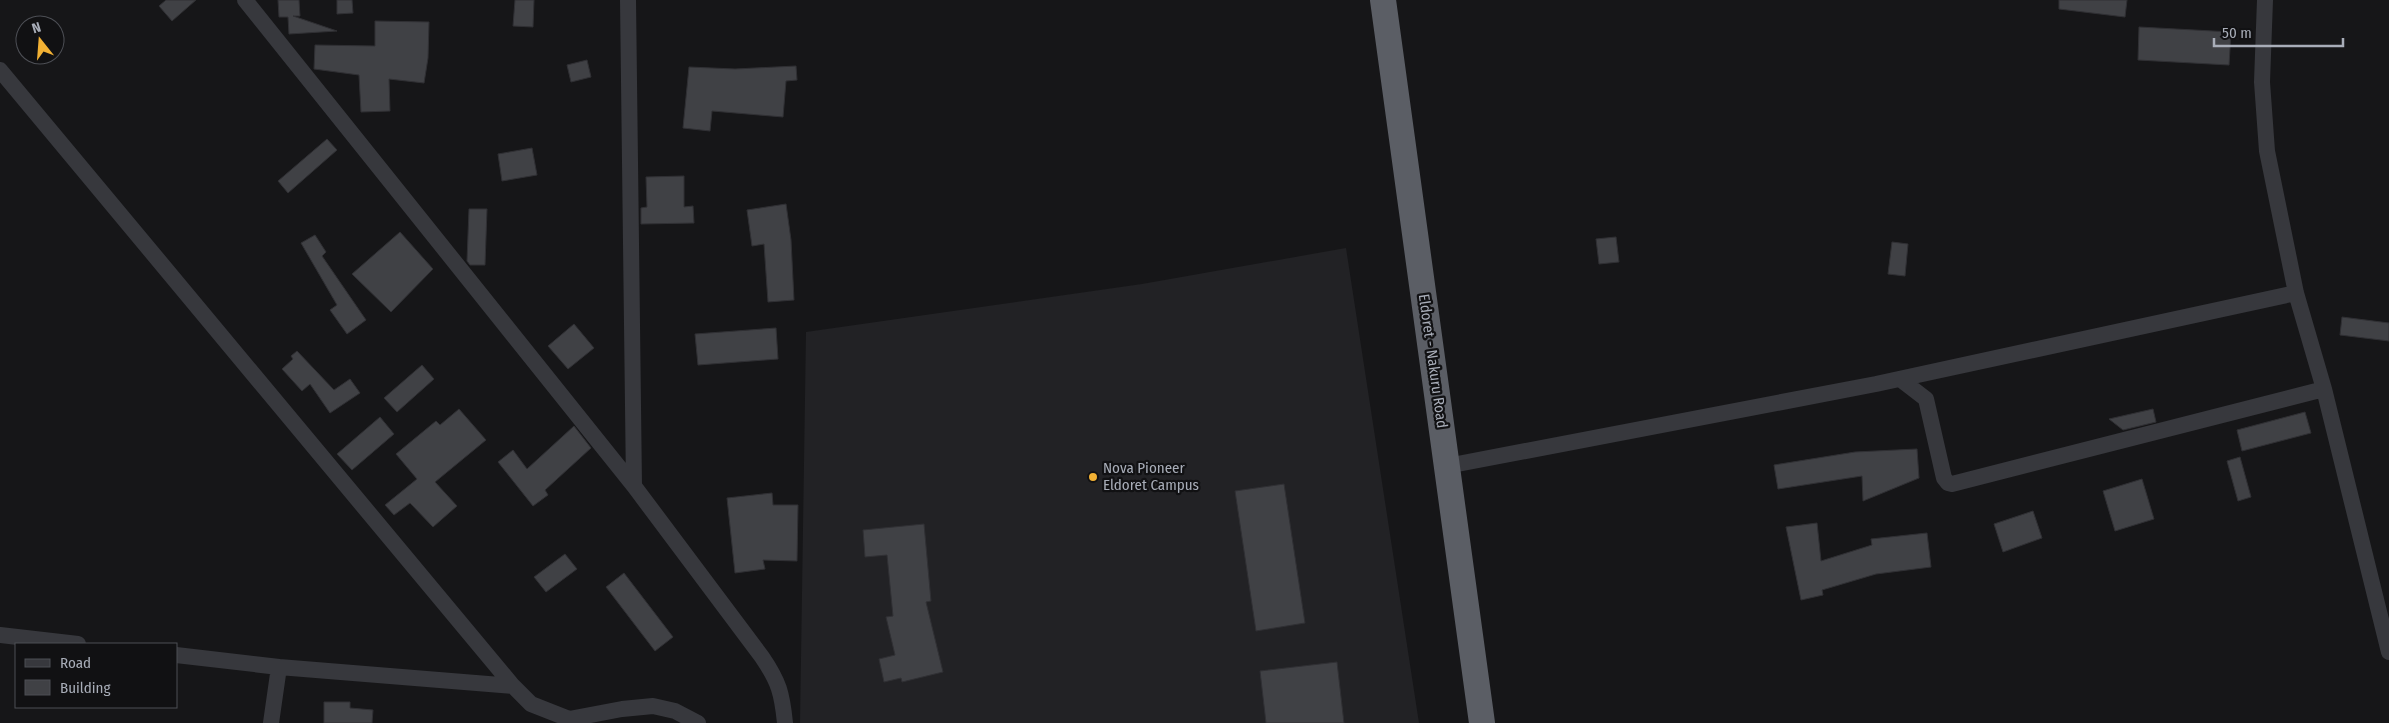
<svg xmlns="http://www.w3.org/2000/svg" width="2389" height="723" viewBox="0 0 2389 723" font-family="'Fira Sans Condensed',sans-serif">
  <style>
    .built { fill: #222225 }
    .building { fill: #404145; stroke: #303034 }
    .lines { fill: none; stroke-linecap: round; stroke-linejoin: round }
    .minor { stroke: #37383d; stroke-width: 16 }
    .trunk { stroke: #5b5e65; stroke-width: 26 }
    .poi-dot { fill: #f2b134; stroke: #111113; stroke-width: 2 }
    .labels { text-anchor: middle; stroke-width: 4.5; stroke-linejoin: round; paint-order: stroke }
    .street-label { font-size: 15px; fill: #a8adb8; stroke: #111113 }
    .poi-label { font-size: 15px; fill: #a8adb8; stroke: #111113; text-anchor: start }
  </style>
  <rect width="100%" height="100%" fill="#161618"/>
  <path class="built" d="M1346,248L1419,723H800L806,332L1142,284Z"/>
  <path class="building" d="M166,0H196L172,21L159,6Z
    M278,0H299L300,16H293L337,31L289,34L288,17H279Z
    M337,0H352L353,13L337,14Z
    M515,0H534L533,27L513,26Z
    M2059,0H2127L2125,17L2059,9Z
    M375,21L429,22L428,58L424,83L389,79L390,111L361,112L359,75L314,69L315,45L375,46Z
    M2139,27L2231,32L2229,65L2138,60Z
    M587,60L591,77L571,82L567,65Z
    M796,66L797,80L786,81L783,117L712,111L710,131L683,128L689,67L735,69Z
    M327,139L337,150L288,193L278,181Z
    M532,148L537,175L502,181L498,154Z
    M684,176V207L693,206L694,223L641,224V208L647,207L646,177Z
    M786,204L791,240L794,300L768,302L764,244L752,246L747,210Z
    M469,209H487L485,265H470L467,261Z
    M400,232L433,269L391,312L352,274Z
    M315,235L326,252L322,256L366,320L347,334L330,310L337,305L301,243Z
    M1616,237L1619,262L1599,264L1596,239Z
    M1892,242L1908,244L1905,276L1888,274Z
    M2342,317L2389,323V341L2340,335Z
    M574,324L594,348L568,369L548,346Z
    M776,328L778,359L698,365L695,334Z
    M297,351L334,390L350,379L360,393L330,413L310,384L302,391L282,369L293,359L291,356Z
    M422,365L434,379L397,412L384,398Z
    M459,409L486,440L435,482L457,506L433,527L410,503L394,515L385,505L417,479L396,454L436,421L440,425Z
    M2153,409L2156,422L2123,430L2109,419Z
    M2305,412L2311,433L2242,451L2237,430Z
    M380,417L394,434L352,470L337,454Z
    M574,426L591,448L545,490L548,495L533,506L498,462L513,450L527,469Z
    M1917,449L1919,478L1863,501L1862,476L1778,489L1774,465L1855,452Z
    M2240,457L2251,497L2238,501L2227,461Z
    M2142,479L2154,519L2115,531L2103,491Z
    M1284,484L1305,623L1256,631L1235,491Z
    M772,493L773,505H798L797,561L763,560L765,569L735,573L727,498Z
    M2033,511L2042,538L2003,552L1994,524Z
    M1817,523L1821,561L1872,545L1871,539L1927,533L1931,567L1876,574L1822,590L1823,595L1801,600L1786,527Z
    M924,524L931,601L926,602L943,672L902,682L901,678L884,682L879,659L895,655L886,617L893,616L887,555L865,557L863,530Z
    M565,554L577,569L546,592L534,577Z
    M624,573L673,637L655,651L606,587Z
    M1337,662L1344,723H1266L1260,671Z
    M324,702H350V708L373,710L372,723H324Z"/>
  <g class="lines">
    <path class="minor" d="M245,0L634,486L762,657C779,682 782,693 785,723
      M628,0L634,486
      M2265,0L2262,82L2267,151L2296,293L2324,389L2389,652
      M0,70L513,686L531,704L569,719L622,709L653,706L675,711L698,723
      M1900,379L1926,399L1944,478L1948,483L1952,484L2324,389
      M1447,466L1876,384L2296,293
      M0,635L78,644
      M176,655L279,667
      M271,723L279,667L513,686"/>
    <path class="trunk" d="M1383,0L1482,723"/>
  </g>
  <circle class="poi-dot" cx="1093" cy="477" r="5"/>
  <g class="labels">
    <g class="street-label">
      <text transform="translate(1433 361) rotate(82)" y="5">Eldoret - Nakuru Road</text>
    </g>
    <g class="poi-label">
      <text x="1103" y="473">Nova Pioneer<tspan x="1103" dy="17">Eldoret Campus</tspan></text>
    </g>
  </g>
  <rect x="15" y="643" width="162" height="65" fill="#111113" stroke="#4d4f55"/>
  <rect x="25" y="659" width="25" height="8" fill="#37383d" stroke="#4d4f55"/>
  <text x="60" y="668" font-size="15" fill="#a8adb8">Road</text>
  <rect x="25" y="680" width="25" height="15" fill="#404145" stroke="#4d4f55"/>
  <text x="60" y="693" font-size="15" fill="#a8adb8">Building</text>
  <g transform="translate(40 40) rotate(343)"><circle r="24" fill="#111113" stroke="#4d4f55"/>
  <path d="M0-4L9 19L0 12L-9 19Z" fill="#f2b134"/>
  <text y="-8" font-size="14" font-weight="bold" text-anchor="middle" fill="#a8adb8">N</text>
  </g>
  <path d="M2214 38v8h129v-8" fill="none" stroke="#a8adb8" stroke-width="2.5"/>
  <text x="2222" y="38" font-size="15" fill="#a8adb8" stroke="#111113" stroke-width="4" paint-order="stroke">50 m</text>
</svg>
